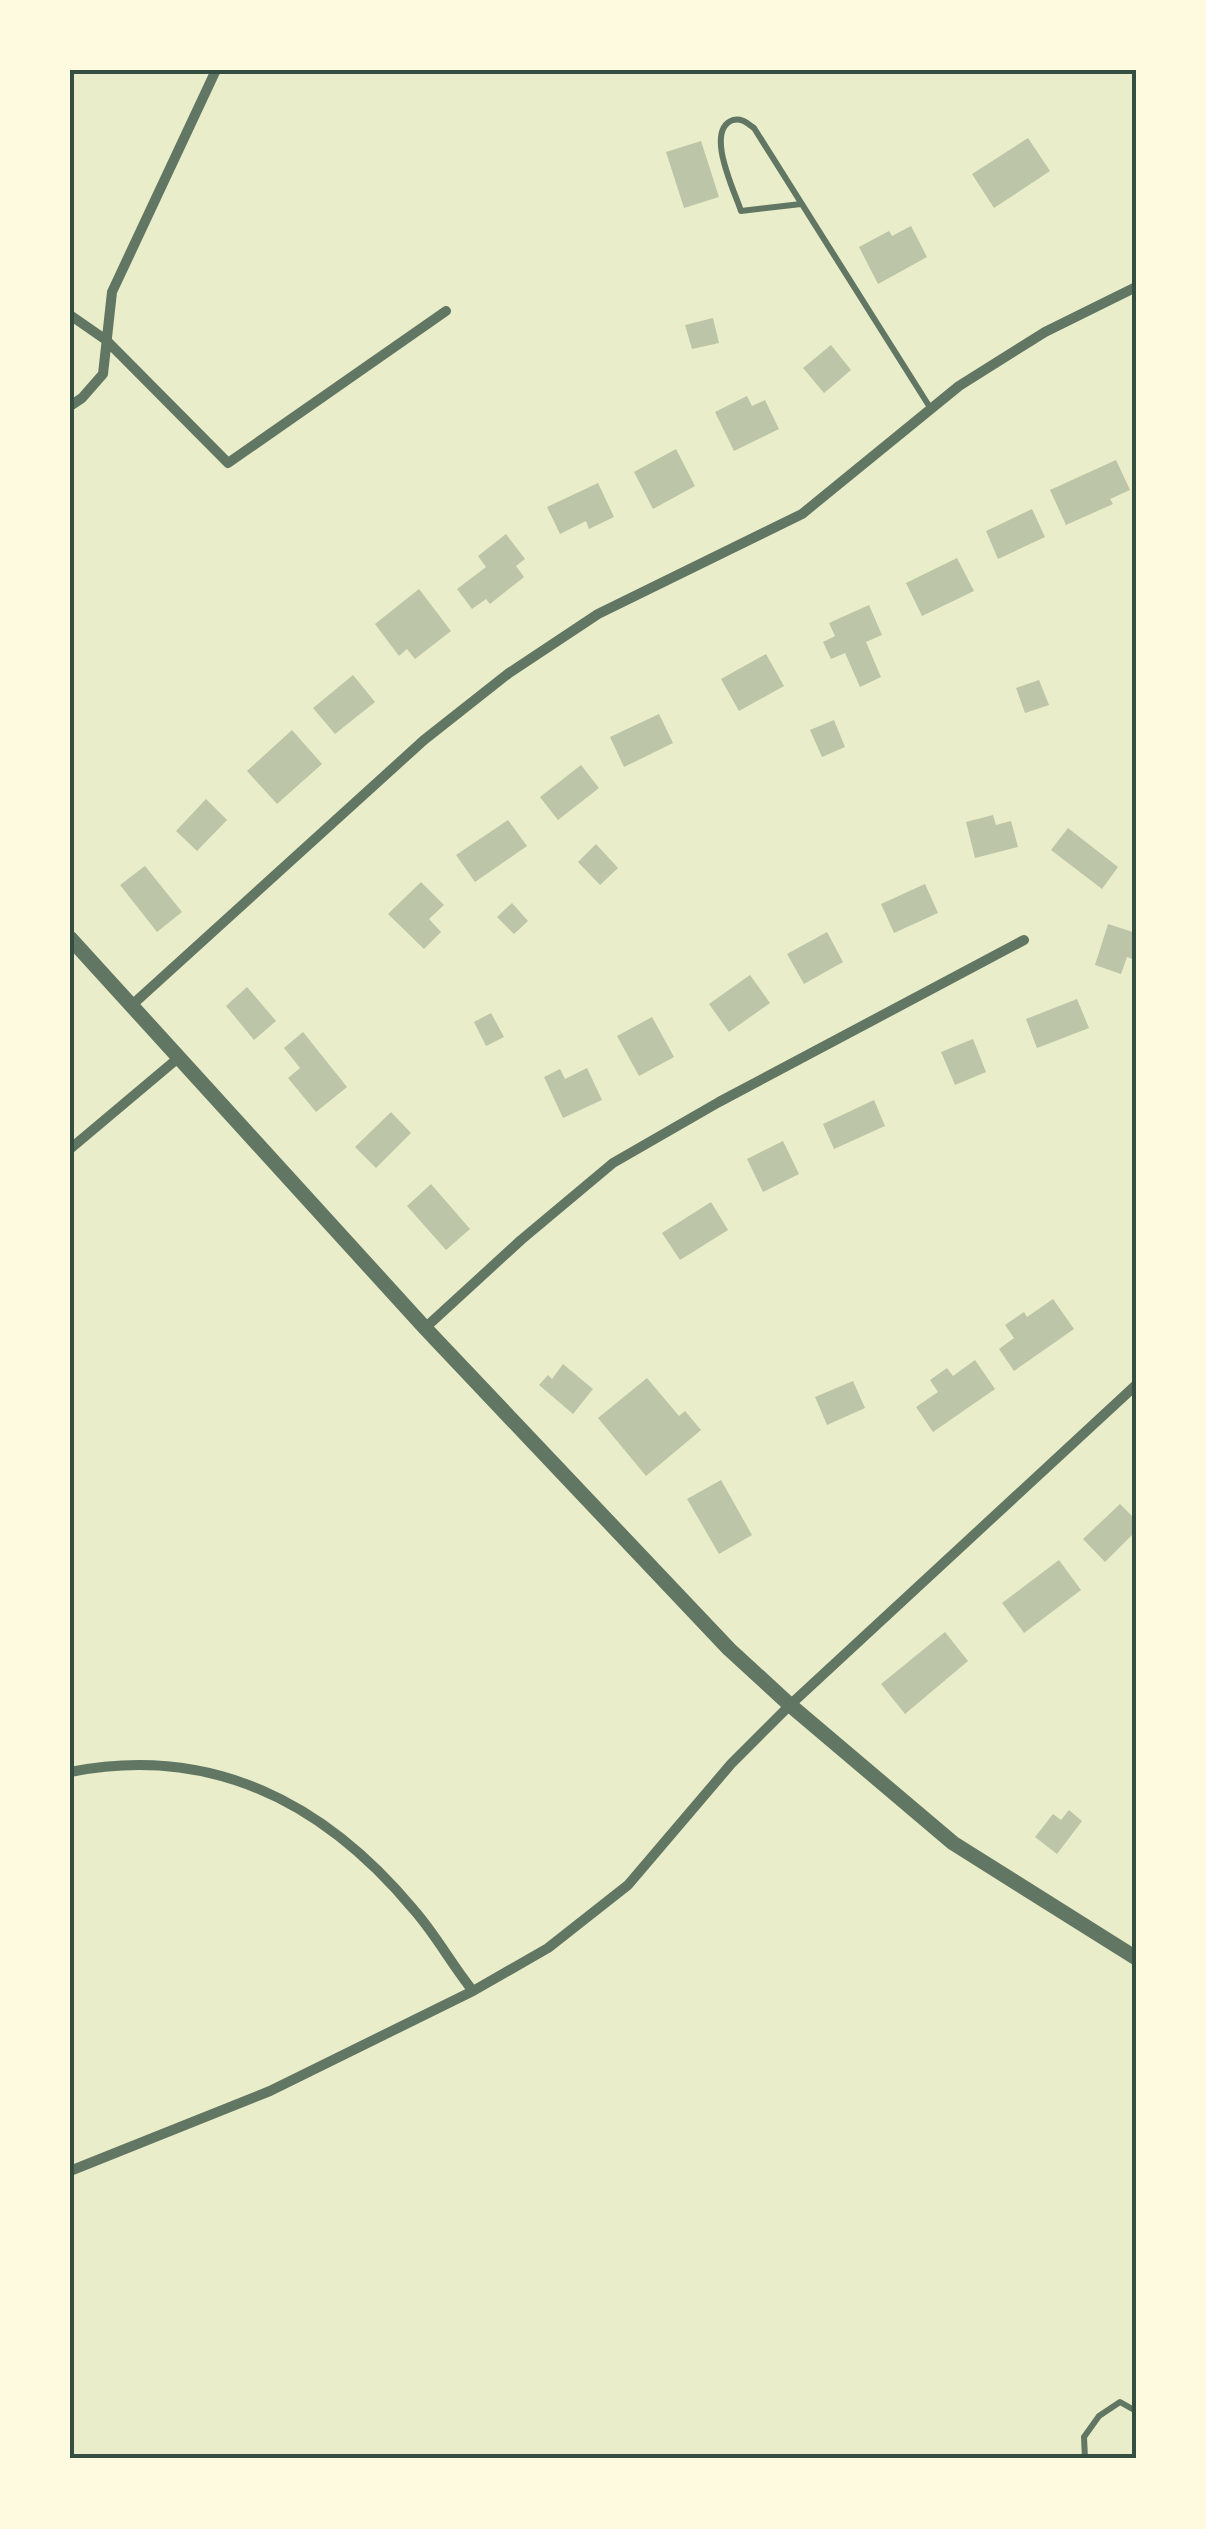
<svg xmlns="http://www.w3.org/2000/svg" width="1206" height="2529" viewBox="0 0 1206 2529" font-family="Jost,sans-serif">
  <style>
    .building { fill: #bcc5a7 }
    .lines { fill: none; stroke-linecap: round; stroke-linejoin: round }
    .service { stroke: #617663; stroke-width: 6 }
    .minor { stroke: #617663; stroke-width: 10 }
    .tertiary { stroke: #617663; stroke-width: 15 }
    .neatline { fill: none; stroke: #344e41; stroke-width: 4 }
  </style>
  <rect width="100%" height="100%" fill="#e9edc9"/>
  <path class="building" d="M1028,138L1050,171L994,208L972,174Z
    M701,141L719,197L684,208L666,152Z
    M911,226L927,257L878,284L859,247L889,231L892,236Z
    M713,318L719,343L692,349L685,325Z
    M831,345L851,370L824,393L803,368Z
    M747,396L752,406L765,400L779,429L734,451L715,412Z
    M676,449L695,486L653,509L634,472Z
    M1116,460L1130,490L1110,499L1113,504L1066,525L1050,490Z
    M598,483L614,517L589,529L586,521L560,534L547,507Z
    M1032,509L1045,537L998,559L986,531Z
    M506,534L525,559L516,566L524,577L490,604L486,599L472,609L457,589L486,567L478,556Z
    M957,558L974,591L922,616L906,583Z
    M419,589L451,631L415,659L407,649L399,656L375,624Z
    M869,605L882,635L866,642L881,677L860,687L845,653L831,659L823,642L835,636L829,623Z
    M766,654L784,686L739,711L721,679Z
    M353,675L375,702L335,734L313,708Z
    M1039,680L1049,705L1025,713L1016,688Z
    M659,714L673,743L624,767L610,737Z
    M834,720L845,747L822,757L810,730Z
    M292,730L322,764L277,804L247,771Z
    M581,765L599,788L558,820L540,797Z
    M206,799L227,820L197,851L176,831Z
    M993,815L996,825L1011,821L1018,847L975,858L966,822Z
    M508,820L527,846L475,882L456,855Z
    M1068,828L1118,867L1102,889L1051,850Z
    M596,844L618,868L600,885L578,862Z
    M145,866L182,912L157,932L120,885Z
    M421,882L444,905L429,919L441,932L424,949L388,914Z
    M925,884L938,913L894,933L881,904Z
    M512,903L528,921L514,934L497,917Z
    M1108,924L1136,933L1132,959L1127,957L1121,974L1095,965Z
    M827,932L843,962L804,984L787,954Z
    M750,975L770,1003L729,1032L709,1004Z
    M247,987L276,1021L254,1040L226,1006Z
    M1077,999L1089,1028L1037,1048L1026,1019Z
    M491,1013L504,1037L486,1046L474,1022Z
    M652,1017L674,1057L639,1076L617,1036Z
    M303,1032L347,1087L316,1112L288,1078L300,1068L284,1048Z
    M973,1039L986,1072L955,1085L941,1052Z
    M587,1068L602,1100L563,1118L544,1077L560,1069L565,1079Z
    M874,1100L885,1126L834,1149L823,1124Z
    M391,1112L411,1133L376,1168L355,1147Z
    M783,1141L799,1174L763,1192L747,1159Z
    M431,1184L470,1229L446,1250L407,1206Z
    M711,1202L728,1230L680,1260L662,1233Z
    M1053,1299L1074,1329L1014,1371L999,1349L1014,1338L1005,1325L1024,1312L1027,1317Z
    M975,1360L995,1389L933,1432L916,1407L938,1392L930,1380L947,1368L953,1376Z
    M563,1364L593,1389L573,1414L539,1385L548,1375L552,1379Z
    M647,1378L679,1416L685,1411L701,1430L646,1476L598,1418Z
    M853,1381L865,1408L827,1425L815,1397Z
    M721,1480L752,1535L719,1554L687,1499Z
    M1120,1504L1136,1520V1531L1105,1562L1083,1539Z
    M1059,1560L1081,1590L1024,1633L1002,1603Z
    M945,1632L968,1661L905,1714L881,1684Z
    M1069,1810L1082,1821L1057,1854L1035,1837L1053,1814L1061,1820Z"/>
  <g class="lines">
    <path class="service" d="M801,204L741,211C735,192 704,130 733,120C742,118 747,123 754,128L931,409
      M1085,2459L1084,2437L1099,2416L1120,2402L1136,2411"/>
    <path class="minor" d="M70,315L106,340L228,463L446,311
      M70,406L82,398L103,374L112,292L216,70
      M132,1005L424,740L509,673L598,614L802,514L959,386L1045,332L1136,287
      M70,1149L177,1059
      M425,1328L521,1240L613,1163L719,1102L1024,940
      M70,1772C212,1744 325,1803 414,1910C436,1935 452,1965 473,1991
      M70,2171L270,2091L473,1991L548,1948L628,1885L731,1764L790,1705L1136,1385"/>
    <path class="tertiary" d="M70,938L425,1328L729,1649L790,1705L953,1843L1136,1958"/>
  </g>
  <rect width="1206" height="2529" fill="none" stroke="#fefae0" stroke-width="145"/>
  <rect x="72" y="72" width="1062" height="2384" class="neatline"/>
</svg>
